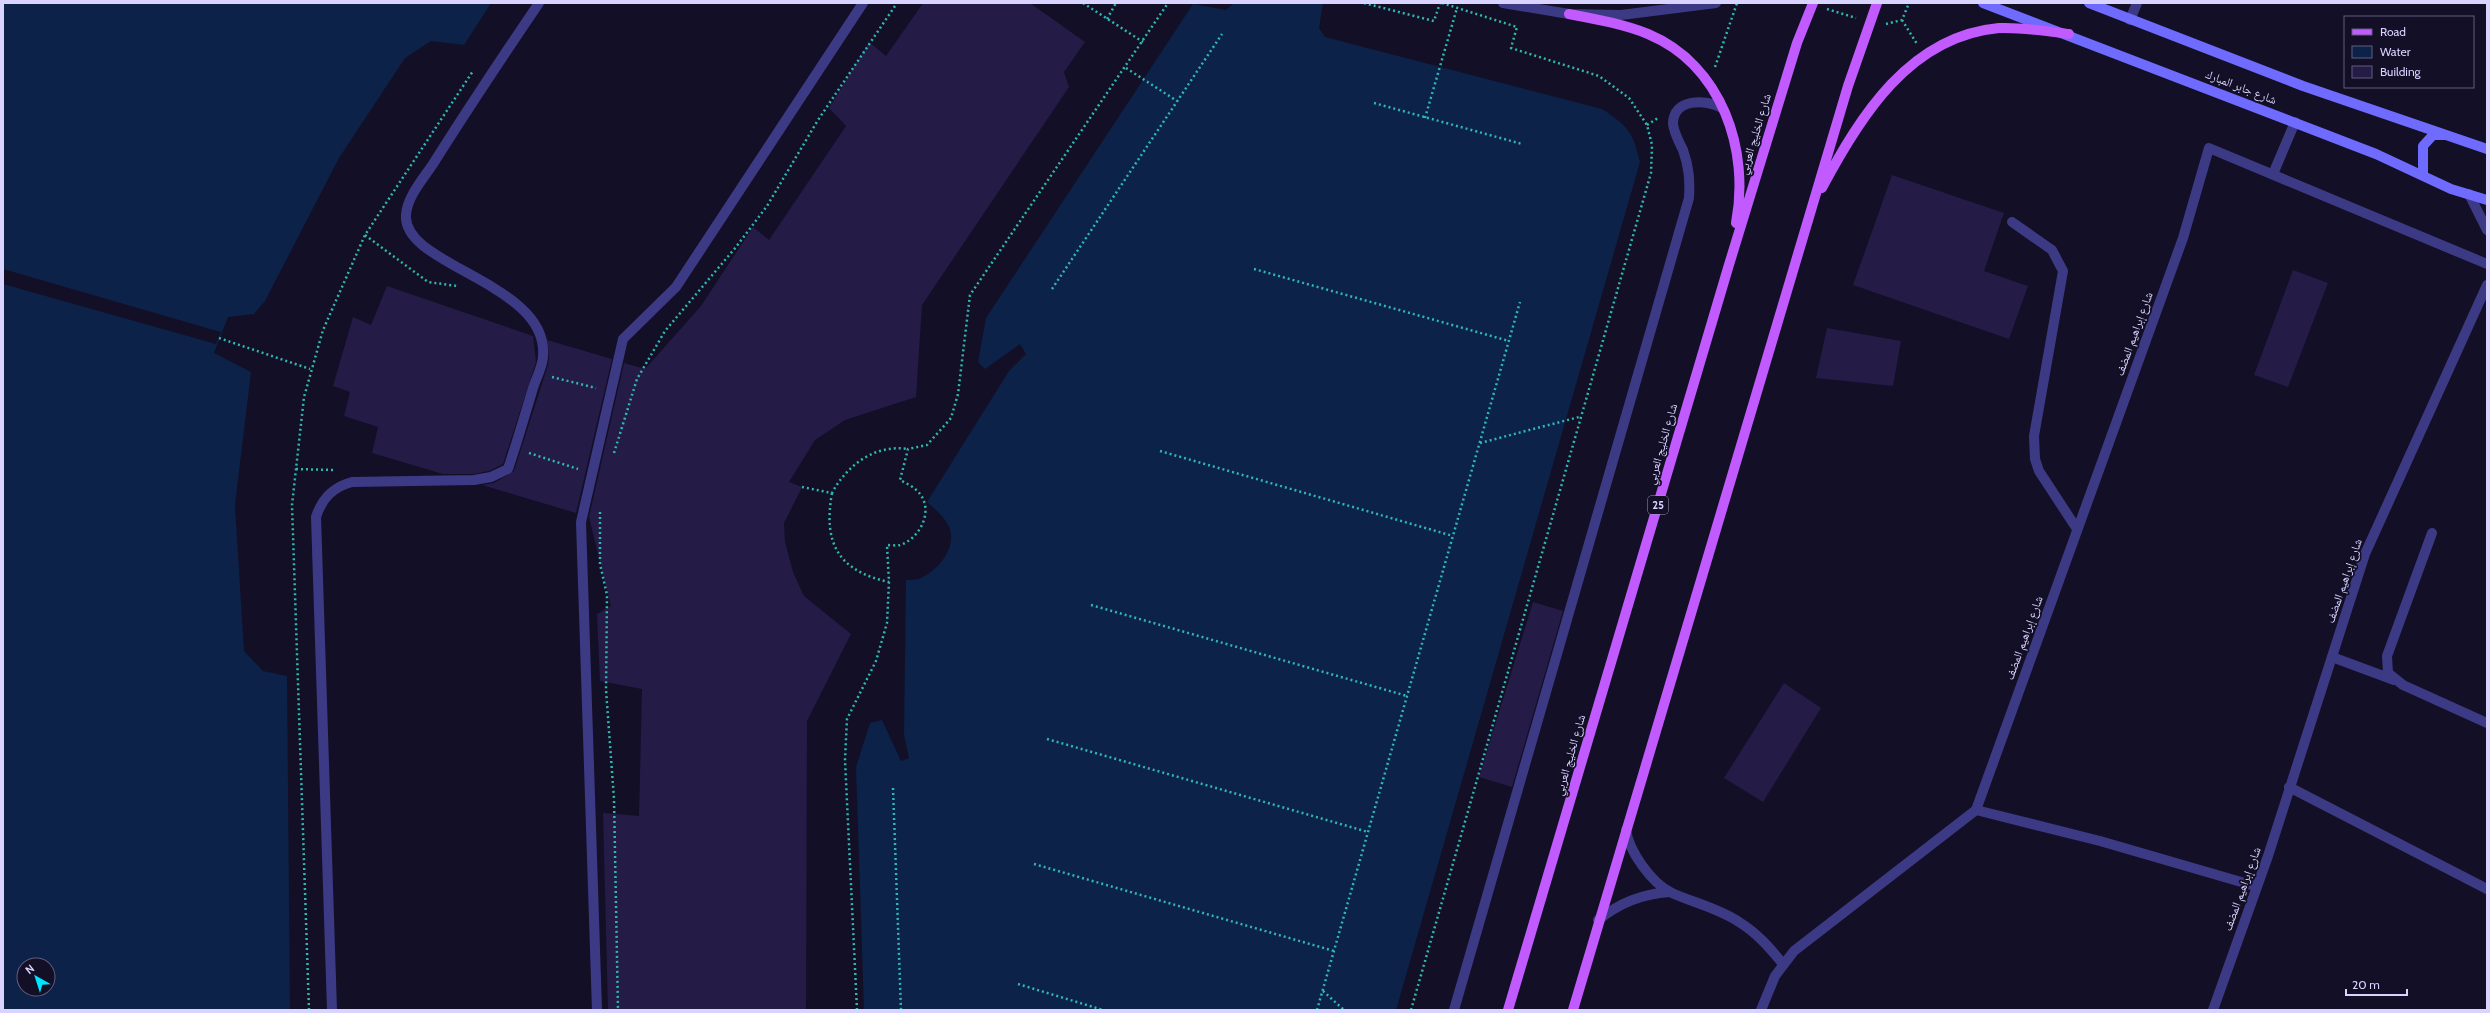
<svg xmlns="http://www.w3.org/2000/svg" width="2490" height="1013" viewBox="0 0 2490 1013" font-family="Cabin,'Noto Naskh Arabic',sans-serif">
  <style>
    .water { fill: #0c2248; fill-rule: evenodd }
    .pier { fill: #130f26 }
    .building { fill: #241b47 }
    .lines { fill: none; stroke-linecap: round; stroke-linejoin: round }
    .path { stroke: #2fb8b0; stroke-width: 2.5; stroke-dasharray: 2 3; stroke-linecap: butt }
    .lane { stroke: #3d3a85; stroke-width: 10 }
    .street { stroke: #3d3a85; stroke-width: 10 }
    .secondary { stroke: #6f6bff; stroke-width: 10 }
    .primary { stroke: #c25bff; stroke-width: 10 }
    .labels { text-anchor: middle; stroke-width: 3.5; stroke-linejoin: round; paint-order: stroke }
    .shield { fill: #130f26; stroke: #9e99be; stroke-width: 1 }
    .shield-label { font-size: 11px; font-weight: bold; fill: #d9d4ff }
    .street-label { font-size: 12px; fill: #d9d4ff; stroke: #130f26 }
  </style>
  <rect width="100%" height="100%" fill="#130f26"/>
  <path class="water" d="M3,3H491L464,45L431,41L405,58L339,158L265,301L254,314L228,317L214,353L251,372L235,505L244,651L263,671L287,676L290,1010H3ZM24,965H48V989H24Z
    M1234,3H1323L1319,28L1325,37L1602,109C1628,126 1633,132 1640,162L1396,1010H864L856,767L870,723L882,720L901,761L909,758L904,735L906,580C911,580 917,580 921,578C939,570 959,545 948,525C943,515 935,509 927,502L1009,371L1026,354L1020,344L985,369L978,362L986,318L1193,4L1226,10Z"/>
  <path class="pier" d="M3,269L217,331L221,332L216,344L3,284Z"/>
  <path class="building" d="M923,3H1030L1085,42L1064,72L1069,87L922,305L916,397L845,420L815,440L789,482L802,487L784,523L785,542L793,572L804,596L851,634L807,721L806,1010H608L603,813L639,816L642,689L600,681L597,614L611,606L589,517L624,363L645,369L701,306L753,227L769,240L846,126L829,108L869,42L886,56Z
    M1892,175L2004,213L1984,271L2028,286L2009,339L1853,285Z
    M2293,270L2328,283L2288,387L2254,375Z
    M387,286L533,336L536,362L503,464L489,471L473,474H443L372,453L378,427L344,416L350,392L333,386L353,317L371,325Z
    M1827,328L1901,341L1893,386L1816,378Z
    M547,340L612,359L576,513L482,485L494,483L514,471L548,365L549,355Z
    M1533,602L1563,611L1512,787L1479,777Z
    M1784,683L1821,708L1763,802L1724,778Z"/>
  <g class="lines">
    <path class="path" d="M1083,3L1143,42
      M1364,3L1434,21L1440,3
      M1827,9L1856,18
      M1107,19L1116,3
      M1902,20L1917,44
      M1886,24L1902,20L1909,3
      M1715,67L1737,3
      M1126,68L1177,101
      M1374,103L1522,144
      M1425,118L1457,8
      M1647,125L1658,118
      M365,235L428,282L457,286
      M1254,269L1509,341
      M1052,289L1222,34
      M219,338L310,369
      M552,377L596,388
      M1480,443L1579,417
      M1160,451L1453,536
      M529,453L578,469
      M614,453L637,379L665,331L736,247L767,206L818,120L897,3
      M296,469L335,470
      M802,487L832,493C847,465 875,444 908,449
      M832,493C823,543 838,571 889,582
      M600,512V564L607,595L606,690L614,799L618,1010
      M1091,605L1407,696
      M1047,739L1368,832
      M893,788L901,1010
      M1034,864L1334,951
      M1018,984L1103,1010
      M1323,991L1344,1010
      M309,1010L292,505L304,397L323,330L365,235L473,71
      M857,1010L845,760L847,719L876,661L887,623L889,582L887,545C891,545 896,546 900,545C919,539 934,512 920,494C916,488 906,483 900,480L908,449L927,445L951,418L958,394L970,295L1168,3
      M1317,1010L1520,302
      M1411,1010L1651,173L1652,145L1647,125L1629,98L1599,76L1511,48L1517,27L1442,3"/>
    <path class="lane" d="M1503,3L1569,14L1621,15L1716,3
      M2130,20L2137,3
      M2012,222L2052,250L2063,271L2034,436L2035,459L2039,471L2077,529
      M2432,533L2387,656L2388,673L2403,685L2487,723
      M2332,657L2394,680
      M2289,787L2487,889
      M1626,830C1629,851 1651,883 1672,893C1694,903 1718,908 1739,922C1757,933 1770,948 1783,964
      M1598,920C1620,903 1641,894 1670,892
      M332,1010L316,517C322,498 333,487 352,482L474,480L491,477L508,469C517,442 525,415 533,388C536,378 543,366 543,356C549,283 402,266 406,215C407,197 423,179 433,164C467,110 503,56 539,3
      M597,1010L581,522L623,339L676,287L863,3
      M1454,1010L1689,198C1690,180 1689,167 1683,150C1679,142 1674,133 1673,124C1673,98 1706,99 1722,108
      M1761,1010L1775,976L1794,951L1976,810L2100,841L2255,886"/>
    <path class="street" d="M2273,174L2295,122
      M2469,194L2487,230
      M1976,810L2183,238L2209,148L2487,264
      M2213,1010L2268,856L2365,554L2487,285"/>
    <path class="secondary" d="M1983,3L2376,154L2451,189L2487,200
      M2089,3L2303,86L2487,149
      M2423,176V146L2433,135H2444"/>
    <path class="primary" d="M1569,14C1595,19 1623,24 1648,34C1722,65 1750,150 1736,223
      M1822,188C1860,116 1910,36 1999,28C2022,27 2046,31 2069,34
      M1508,1010L1728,268L1797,43L1813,3
      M1573,1010L1848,86L1877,3"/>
  </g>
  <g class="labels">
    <rect class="shield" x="1648" y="496" width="20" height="18" rx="3"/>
    <g class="shield-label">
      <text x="1658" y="509">25</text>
    </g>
    <g class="street-label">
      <text transform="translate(2241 87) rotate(21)" y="4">شارع جابر المبارك</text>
      <text transform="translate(1755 134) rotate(-73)" y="4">شارع الخليج العربي</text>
      <text transform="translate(2134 334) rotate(-70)" y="4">شارع إبراهيم المضف</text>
      <text transform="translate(1662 444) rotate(-74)" y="4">شارع الخليج العربي</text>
      <text transform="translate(2344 581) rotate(-71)" y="4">شارع إبراهيم المضف</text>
      <text transform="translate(2024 638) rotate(-70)" y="4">شارع إبراهيم المضف</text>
      <text transform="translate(1570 755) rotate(-74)" y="4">شارع الخليج العربي</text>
      <text transform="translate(2242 889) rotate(-70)" y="4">شارع إبراهيم المضف</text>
    </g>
  </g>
  <rect width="2490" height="1013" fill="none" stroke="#d9d4ff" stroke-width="8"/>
  <rect x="2344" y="16" width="130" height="72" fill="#130f26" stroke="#625e7d"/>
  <rect x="2352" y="29" width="20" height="6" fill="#c25bff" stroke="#625e7d"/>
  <text x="2380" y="36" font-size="12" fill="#d9d4ff">Road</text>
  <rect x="2352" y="46" width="20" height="12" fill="#0c2248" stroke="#625e7d"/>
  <text x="2380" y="56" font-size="12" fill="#d9d4ff">Water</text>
  <rect x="2352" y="66" width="20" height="12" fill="#241b47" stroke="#625e7d"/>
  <text x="2380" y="76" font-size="12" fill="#d9d4ff">Building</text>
  <g transform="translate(36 977) rotate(321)"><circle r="19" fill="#130f26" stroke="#625e7d"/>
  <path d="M0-3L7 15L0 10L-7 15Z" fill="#00e5ff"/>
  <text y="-6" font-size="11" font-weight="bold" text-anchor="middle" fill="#d9d4ff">N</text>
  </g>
  <path d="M2346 989v6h61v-6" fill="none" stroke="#d9d4ff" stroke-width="2"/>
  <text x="2352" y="989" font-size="12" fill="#d9d4ff" stroke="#130f26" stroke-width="3" paint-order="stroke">20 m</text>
</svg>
